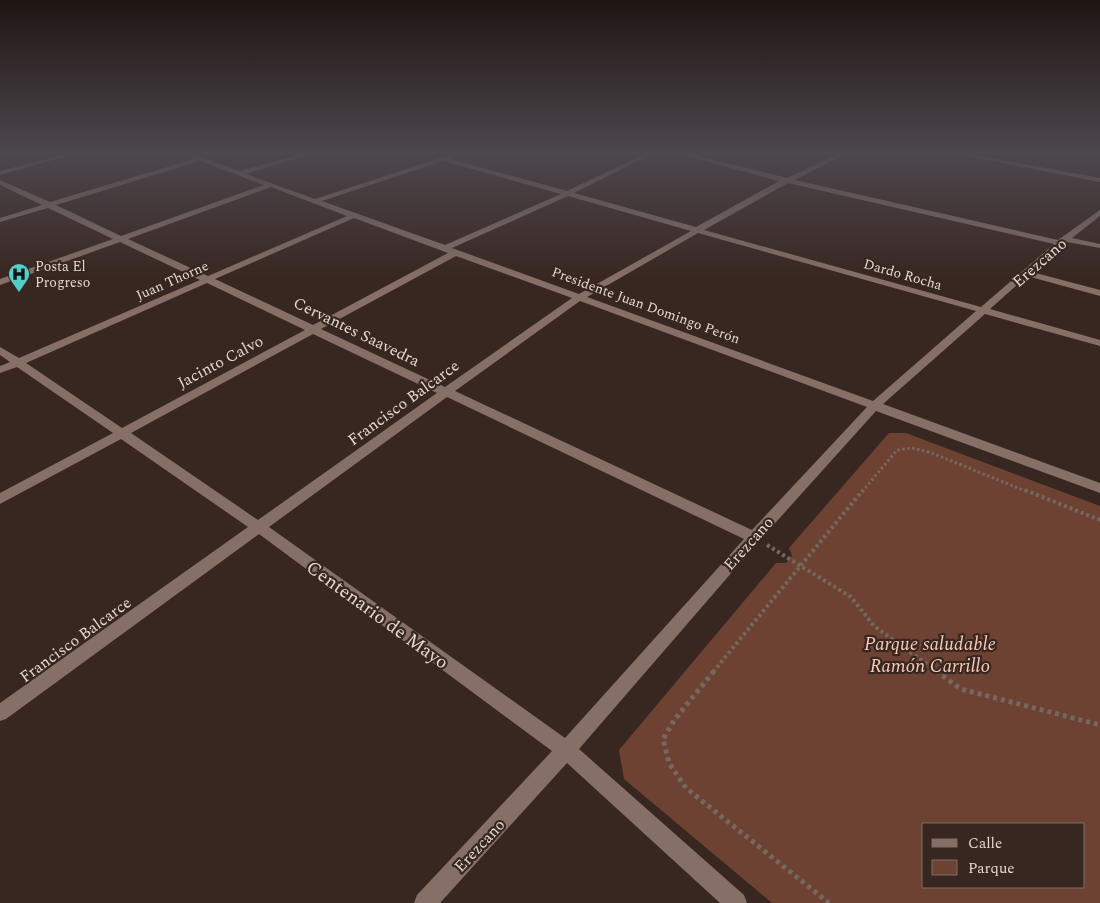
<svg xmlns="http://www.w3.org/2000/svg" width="1100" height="903" viewBox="0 0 1100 903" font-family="Spectral,serif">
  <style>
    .green { fill: #6d4232; fill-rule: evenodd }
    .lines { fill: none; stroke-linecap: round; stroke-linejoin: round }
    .path-far2 { stroke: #766761; stroke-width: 3; stroke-dasharray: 2.5 2.5; stroke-linecap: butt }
    .path-far1 { stroke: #766761; stroke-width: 4; stroke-dasharray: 3 3; stroke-linecap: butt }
    .path { stroke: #766761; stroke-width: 5; stroke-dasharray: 4 4; stroke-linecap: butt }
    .minor { fill: #856f67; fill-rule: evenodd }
    .labels { text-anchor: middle; stroke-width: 4.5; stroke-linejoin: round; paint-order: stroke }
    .far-poi-label { font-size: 14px; fill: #e3d8d3; stroke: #382721; text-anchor: start }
    .far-street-label { font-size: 14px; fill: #e3d8d3; stroke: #382721 }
    .street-label { font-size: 16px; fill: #e3d8d3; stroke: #382721 }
    .near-street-label { font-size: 19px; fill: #e3d8d3; stroke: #382721 }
    .near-park-label { font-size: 19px; font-style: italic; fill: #f9cab8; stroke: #382721 }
  </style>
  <rect width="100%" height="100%" fill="#382721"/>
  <path class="green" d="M889,433H906L1100,506V903H772L624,779L619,750L776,563H786L792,556L789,548ZM924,824H1084V887H924Z"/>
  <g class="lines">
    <path class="path-far2" d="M862,492L897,450L912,448L929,452L1028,492"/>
    <path class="path-far1" d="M1025,490L1100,520
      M767,545L851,597L874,626L938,672
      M713,672L863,490"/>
    <path class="path" d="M714,671L675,719L663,739L669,763L686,788L829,903
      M936,671L961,689L1100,725"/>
    <path class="minor" d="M73,152H82L0,175V171Z
      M178,152H186L240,171L309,152H318L246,174L315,199L458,152L460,153V155L450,159L567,191L649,152H656L574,193L696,227L779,181L672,152H681L787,178L842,152H849L795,180L1058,240L1100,210V216L1072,238L1100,244V248L1067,242L1032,272L1100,290V296L1027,276L990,309L1100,340V346L985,314L883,404L1100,483V493L876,411L759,541L579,749L744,895L747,903H720L567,763L440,903H414L417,895L552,751L259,534L6,719L0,721V703L248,527L121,439L0,504V493L113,433L17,367L0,373V366L10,362L0,355V347L19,358L200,280L120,242L0,285V279L113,239L48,208L0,222V218L42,205L0,185V180L50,202L194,159ZM200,161L264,185L121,236L56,205ZM443,161L561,194L445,245L322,201ZM788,183L1054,244L981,307L704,230ZM271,187L347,216L208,276L128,239ZM568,196L691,231L579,294L452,248ZM354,218L448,253L313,325L215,279ZM698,233L976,311L873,401L587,297ZM456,256L572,298L445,387L321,329ZM207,283L305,330L122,428L26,363ZM580,301L867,407L752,530L455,391ZM313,334L437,393L258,520L131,433ZM447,397L744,539L565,738L269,527Z
      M947,152H959L1100,178V182Z"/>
  </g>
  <linearGradient id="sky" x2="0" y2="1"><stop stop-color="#1f1512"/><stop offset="0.55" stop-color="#4d474e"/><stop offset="1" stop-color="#4d474e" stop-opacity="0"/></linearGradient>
  <rect width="1100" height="278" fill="url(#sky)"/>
  <defs>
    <g id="hospital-pin" transform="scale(1.125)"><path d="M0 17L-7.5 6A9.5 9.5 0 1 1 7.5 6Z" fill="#53cdca" stroke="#382721"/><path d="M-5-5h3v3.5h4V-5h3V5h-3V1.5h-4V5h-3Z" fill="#111"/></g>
  </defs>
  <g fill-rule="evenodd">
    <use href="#hospital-pin" x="19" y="274"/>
  </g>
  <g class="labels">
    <g class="far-poi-label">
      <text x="35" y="271">Posta El<tspan x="35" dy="16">Progreso</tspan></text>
    </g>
    <g class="far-street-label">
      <text transform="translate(903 274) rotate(16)" y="5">Dardo Rocha</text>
      <text transform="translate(172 280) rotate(-24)" y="5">Juan Thorne</text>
      <text transform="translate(646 305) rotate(20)" y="5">Presidente Juan Domingo Perón</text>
    </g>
    <g class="street-label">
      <text transform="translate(1039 262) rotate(-41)" y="6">Erezcano</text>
      <text transform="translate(357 331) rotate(26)" y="6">Cervantes Saavedra</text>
      <text transform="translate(220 361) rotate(-28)" y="6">Jacinto Calvo</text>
      <text transform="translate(403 402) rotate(-36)" y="6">Francisco Balcarce</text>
      <text transform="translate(748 543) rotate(-48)" y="6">Erezcano</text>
      <text transform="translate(75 639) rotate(-36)" y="6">Francisco Balcarce</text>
      <text transform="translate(479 845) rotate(-47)" y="6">Erezcano</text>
    </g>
    <g class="near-street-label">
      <text transform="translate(378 614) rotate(36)" y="7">Centenario de Mayo</text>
    </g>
    <g class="near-park-label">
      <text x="930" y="650">Parque saludable<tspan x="930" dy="22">Ramón Carrillo</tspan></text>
    </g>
  </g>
  <rect x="922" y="823" width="162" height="65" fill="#382721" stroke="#7c6e68"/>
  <rect x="932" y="839" width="25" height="8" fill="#856f67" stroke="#7c6e68"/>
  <text x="968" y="848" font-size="15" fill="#e3d8d3">Calle</text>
  <rect x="932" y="860" width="25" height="15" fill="#6d4232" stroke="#7c6e68"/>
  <text x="968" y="873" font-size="15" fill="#e3d8d3">Parque</text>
</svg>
